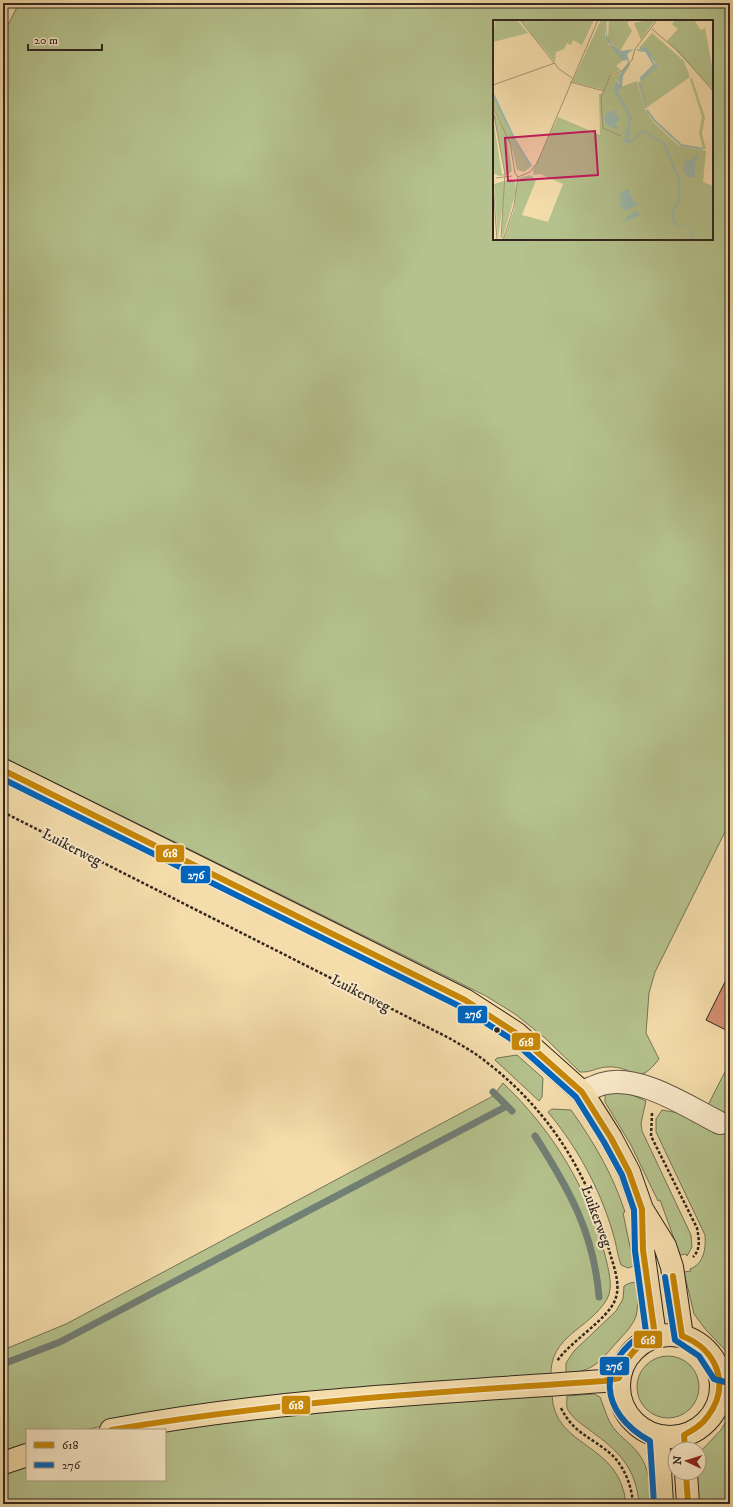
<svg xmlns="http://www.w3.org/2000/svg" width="733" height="1507" viewBox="0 0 733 1507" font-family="'IM FELL DW Pica',serif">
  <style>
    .green { fill: #b5c28d; stroke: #747456; fill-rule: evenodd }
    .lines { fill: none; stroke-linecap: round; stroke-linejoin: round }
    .stream { stroke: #727f75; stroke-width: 7 }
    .building { fill: #d38f70; stroke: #32271e }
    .minor-casing { stroke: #625441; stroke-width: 24 }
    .primary-casing { stroke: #32271e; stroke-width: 24 }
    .path { stroke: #32271e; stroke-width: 2.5; stroke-dasharray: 3 2; stroke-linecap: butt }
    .minor { stroke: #f8e8c8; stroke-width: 22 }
    .primary { stroke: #f4dcab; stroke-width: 22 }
    .bus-1-casing { stroke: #f8e8c8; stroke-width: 9 }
    .bus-2-casing { stroke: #f8e8c8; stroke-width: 9 }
    .bus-1 { stroke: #c68608; stroke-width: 6 }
    .bus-2 { stroke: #0065bd; stroke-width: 6 }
    .bus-dot { fill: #32271e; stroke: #f8e8c8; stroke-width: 1.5 }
    .labels { text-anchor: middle; stroke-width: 4; stroke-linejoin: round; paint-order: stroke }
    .street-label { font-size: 15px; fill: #32271e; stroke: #f8e8c8 }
    .inset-river { fill: none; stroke: #9cbaaf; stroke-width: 2 }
    .inset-road { fill: none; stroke: #a69473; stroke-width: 1 }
    .view { fill: #c2185b; fill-opacity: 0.15; stroke: #c2185b; stroke-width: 2 }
    .inset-edge { fill: none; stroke: #32271e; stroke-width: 2 }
    .line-badge { stroke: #f8e8c8; stroke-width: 1.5 }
    .badge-label { font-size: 11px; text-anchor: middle; font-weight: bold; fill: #fff }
  </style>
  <rect width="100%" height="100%" fill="#f4dcab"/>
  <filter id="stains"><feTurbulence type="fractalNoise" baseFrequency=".005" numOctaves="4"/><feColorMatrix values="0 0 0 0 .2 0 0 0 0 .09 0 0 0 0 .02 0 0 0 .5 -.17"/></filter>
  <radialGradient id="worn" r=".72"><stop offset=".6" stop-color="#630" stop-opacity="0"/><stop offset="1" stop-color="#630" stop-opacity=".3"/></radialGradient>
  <path class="green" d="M19,3H730V822L655,972L649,993L646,1033L659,1059C636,1089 635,1065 607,1067C598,1067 590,1073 580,1072L545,1038L515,1014L486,996L3,757V35ZM494,21H712V239H494Z
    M517,1055L543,1078L542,1097L539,1101L495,1060L497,1058Z
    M730,1062V1118L707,1107Z
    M503,1083C553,1131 588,1188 605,1255C608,1268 614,1287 607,1299C589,1330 549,1335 551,1377L139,1417L85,1430H27V1447L3,1454V1350L66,1324L493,1096Z
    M625,1092L646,1101L641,1123L642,1131L691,1235L692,1247L687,1256L686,1254L680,1255L660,1200L658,1201L631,1145L605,1102V1094Z
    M552,1109L571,1110C594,1142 613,1175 625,1212L623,1213L634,1266L628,1268L621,1265C617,1254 616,1241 612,1230C599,1187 577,1147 548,1112Z
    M662,1110L695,1116L730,1133V1355L706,1330L694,1314L684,1272L691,1271L690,1269C704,1264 706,1248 705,1235L656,1132V1119Z
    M636,1282C637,1293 639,1305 636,1316C632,1327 625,1333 618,1341C599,1362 596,1370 566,1374V1363L574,1351L616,1311L623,1299L624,1286L630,1283Z
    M637 1387a31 31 0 1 1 62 0a31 31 0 1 1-62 0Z
    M594,1394L600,1397C605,1409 607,1421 616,1431C625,1441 637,1448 643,1461C650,1474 650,1490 651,1504H639C636,1467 618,1451 591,1431C583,1425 575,1420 570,1413C565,1407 567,1402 567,1396Z
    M552,1395C554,1449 620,1441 626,1504H3V1470L27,1461V1480H165V1430L234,1415Z
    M730,1414V1504H696L695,1473H699V1453L721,1430Z"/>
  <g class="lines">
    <path class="stream" d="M493,1092L512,1111
      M535,1136C569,1189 594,1233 599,1297
      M3,1364L60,1342L507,1106"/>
  </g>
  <path class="building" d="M730,972V1032L706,1020Z"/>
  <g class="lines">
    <g class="minor-casing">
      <path id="minor" d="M582,1092C588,1090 595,1086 602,1084C638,1073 688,1107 720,1123"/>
    </g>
    <g class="primary-casing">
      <path id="primary" d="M3,770L465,1000L516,1033L582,1092L611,1138L629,1172L642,1209L665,1246L672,1267L682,1336
        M642,1209L643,1250L655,1336
        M619 1386a51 51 0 1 1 102 0a51 51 0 1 1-102 0Z
        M111,1430C273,1399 440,1393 604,1381L619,1378
        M658,1436L662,1504
        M3,1463L27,1455
        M686,1473L688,1504"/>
    </g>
    <path class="path" d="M3,812L449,1038C461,1045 474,1052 485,1061C547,1108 588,1172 608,1246C612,1263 622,1283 615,1300C608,1319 571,1341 557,1361
      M652,1113L651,1136L697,1228C699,1239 701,1249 693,1257
      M561,1408C574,1434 590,1436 611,1454C624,1466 632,1486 633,1504"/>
    <use href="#minor" class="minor"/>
    <use href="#primary" class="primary"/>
    <g class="bus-1-casing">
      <path id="bus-1" d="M3,770L465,1000L516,1033L582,1092L611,1138L629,1172L642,1209L643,1250L655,1336C636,1345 625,1358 619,1378L604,1381C439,1392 274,1402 111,1430
        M673,1276L682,1336C717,1349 731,1385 708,1416C702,1425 693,1430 684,1435L685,1449
        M686,1473L688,1504"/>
    </g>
    <g class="bus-2-casing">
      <path id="bus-2" d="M3,779L461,1007L511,1039L576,1097L604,1142L622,1175L634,1210L635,1251L646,1332C595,1363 599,1413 650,1441L654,1504
        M665,1277L675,1340L699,1356L714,1379L729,1383"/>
    </g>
    <use href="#bus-1" class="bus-1"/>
    <use href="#bus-2" class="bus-2"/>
  </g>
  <circle class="bus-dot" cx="497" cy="1030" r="3.5"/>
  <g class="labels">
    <g class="street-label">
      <text transform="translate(72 847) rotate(27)" y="5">Luikerweg</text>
      <text transform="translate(361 993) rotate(27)" y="5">Luikerweg</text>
      <text transform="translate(597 1216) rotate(70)" y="5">Luikerweg</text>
    </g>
  </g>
  <g transform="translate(493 20)">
    <rect width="220" height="220" fill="#f4dcab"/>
    <path d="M2,0H24L35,13L0,22ZM27,0H101L89,25L80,20L78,25L74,23L71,29L63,32L62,42ZM108,0H114L112,15L115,24L124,32L129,41L123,46L128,50L119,54L111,70L79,62ZM116,0H137L134,3L139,11L127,31L115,20ZM155,0H162L148,20L141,3ZM183,0H201L208,10L212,8L220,51V70L174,21L185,9L179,4ZM159,13L191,41L197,57L153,88L146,62L163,44L153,29L146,28ZM126,53L127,63L123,60L122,69L144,61L152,89L160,102L186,126L213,131L210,162L220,166V220H10L21,190L24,160L29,157L37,155L43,160L29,195L55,202L70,164L47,154L41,155L40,150L65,97L107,115L106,74L110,73L116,58ZM199,58L212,97L209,114L213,129H210L206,113L209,97L197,59ZM0,72L23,121L39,146L31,152L24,150L20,133L0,85ZM0,90L14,117L19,151L15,155L6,156L0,153V98L9,154H12ZM17,159L22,161L23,172L9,220V189L5,219L1,164Z" fill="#b5c28d"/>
    <path d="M114,0V15L118,24L128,31L141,29L134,34L137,45L130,56L129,68L124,71L139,98L136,107L137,115L133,119L138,120L150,110L172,123L187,160V181L181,191V198L184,204L201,208L199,216L204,220L197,216L200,208L182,205L179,200V191L185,180V160L170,124L150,112L136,124L131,122L136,98L121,71L123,60L126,64V55L135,43L134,40L129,41L113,20ZM125,90L122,93L127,100L122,103L125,110L114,105L111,99L114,92ZM203,134L205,138L202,142V157H194L190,149L193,142L190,140L193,138L196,141ZM135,169L141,182L147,184L131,191L130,187L127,186L128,177L125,175ZM144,190L147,195L131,202L133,197Z" fill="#9cbaaf"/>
    <path class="inset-river" d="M147,28L153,29L162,41M144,30L153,31L161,45L147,59M148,60L163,47V43M146,62L153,88M0,74L22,120L38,146M154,90L161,100L188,125L210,129"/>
    <path class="inset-road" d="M27,0L66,49L79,58M159,9L186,32L220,71M77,62L111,71M0,65L62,43M0,87L17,123L22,153L25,157L21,186L10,220M1,95L12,154L8,218M128,116L110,108L108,78L117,56L129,51L139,40L142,29L164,0M25,157L37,152L44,143L105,0M3,158L19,156M0,163L4,220"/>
    <path class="view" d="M102,111L105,155L15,161L12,118Z"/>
    <rect width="220" height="220" class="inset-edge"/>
  </g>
  <g class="line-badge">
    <rect x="155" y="844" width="30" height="19" rx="4" fill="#c68608"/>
    <rect x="180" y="865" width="31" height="19" rx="4" fill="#0065bd"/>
    <rect x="457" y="1005" width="31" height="19" rx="4" fill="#0065bd"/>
    <rect x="511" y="1032" width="30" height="19" rx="4" fill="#c68608"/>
    <rect x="633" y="1330" width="30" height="19" rx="4" fill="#c68608"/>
    <rect x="599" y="1356" width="31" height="20" rx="4" fill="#0065bd"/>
    <rect x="281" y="1395" width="30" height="20" rx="4" fill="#c68608"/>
  </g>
  <g class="badge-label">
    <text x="170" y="857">618</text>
    <text x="196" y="879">276</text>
    <text x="473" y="1018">276</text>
    <text x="526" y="1046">618</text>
    <text x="648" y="1344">618</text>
    <text x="614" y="1370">276</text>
    <text x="296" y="1409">618</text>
  </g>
  <rect width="733" height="1507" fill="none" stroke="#f4dcab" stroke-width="16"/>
  <rect x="4" y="4" width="725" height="1499" fill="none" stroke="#32271e" stroke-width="2"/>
  <rect x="8" y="8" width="717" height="1491" fill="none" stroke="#32271e"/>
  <rect x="26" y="1429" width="140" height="52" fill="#f8e8c8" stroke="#a99b84"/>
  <rect x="34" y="1442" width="20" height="6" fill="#c68608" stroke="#a99b84"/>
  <text x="62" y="1449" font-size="12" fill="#32271e">618</text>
  <rect x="34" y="1462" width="20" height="6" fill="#0065bd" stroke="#a99b84"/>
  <text x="62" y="1469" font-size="12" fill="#32271e">276</text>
  <g transform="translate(687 1461) rotate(274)"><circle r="19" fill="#f8e8c8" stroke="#a99b84"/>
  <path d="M0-3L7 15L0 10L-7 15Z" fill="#8f2418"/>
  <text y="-6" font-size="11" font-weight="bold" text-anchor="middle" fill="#32271e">N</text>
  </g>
  <path d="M28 44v6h74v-6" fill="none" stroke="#32271e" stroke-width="2"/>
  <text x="34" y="44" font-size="12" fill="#32271e" stroke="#f8e8c8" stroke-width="3" paint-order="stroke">20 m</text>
  <rect width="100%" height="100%" filter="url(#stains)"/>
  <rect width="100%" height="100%" fill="url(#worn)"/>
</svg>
